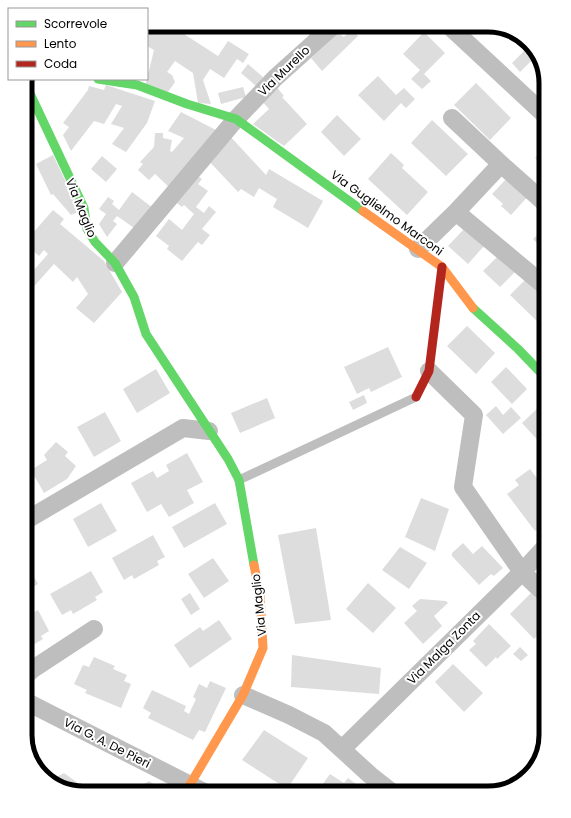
<svg xmlns="http://www.w3.org/2000/svg" width="571" height="818" viewBox="0 0 571 818" font-family="Poppins,sans-serif">
  <style>
    .building { fill: #ddd }
    .lines { fill: none; stroke-linecap: round; stroke-linejoin: round }
    .lane { stroke: #bebebe; stroke-width: 9 }
    .street { stroke: #bebebe; stroke-width: 18 }
    .fast { stroke: #63d668; stroke-width: 9 }
    .slow { stroke: #ff974d; stroke-width: 9 }
    .jam { stroke: #b3261e; stroke-width: 9 }
    .labels { text-anchor: middle; stroke-width: 4; stroke-linejoin: round; paint-order: stroke }
    .street-label { font-size: 12px; fill: #000; stroke: #fff }
    .rim { fill: none; stroke: #000; stroke-width: 5 }
  </style>
  <rect width="100%" height="100%" fill="#fff"/>
  <path class="building" d="M147,25H162L170,30L173,27L218,56L228,41L249,54L243,63L237,59L224,78L210,69L203,80L211,104L198,103L193,73L175,61L167,72L172,75L175,82L168,92L145,87L154,50L147,46Z
    M351,29L358,36L322,71L311,58L338,33L344,37Z
    M424,32L445,53L424,74L431,81L422,89L411,79L420,70L403,54Z
    M527,48L535,57L520,72L512,63Z
    M248,64L263,77L256,86L241,73Z
    M378,76L396,95L404,88L415,99L406,108L401,103L384,121L358,95Z
    M476,83L511,118L490,140L454,105Z
    M274,84L284,96L282,97L307,124L284,146L253,124L269,109L259,98Z
    M106,85L155,101L147,123L126,152L112,144L124,128L111,124L122,106L116,104L104,124L94,121L71,151L63,135L69,127L63,123L88,90L89,86L104,90Z
    M243,87L246,97L221,104L218,93Z
    M181,112L218,131L170,188L155,174L149,180L138,170L143,164L140,162L154,147L155,133H163V138L172,140L170,151L172,152L184,138L168,131Z
    M337,115L361,139L344,156L321,132Z
    M432,120L468,154L446,176L411,143Z
    M228,134L266,175L269,169L323,201L308,228L273,207L277,199L259,188L254,197L241,189L238,192L206,158Z
    M546,147V169L535,158Z
    M391,153L404,165L402,168L428,192L407,215L368,179Z
    M53,155L80,211L71,215L53,194L51,195L36,164Z
    M102,156L117,169L106,182L91,169Z
    M193,173L202,179L198,184L208,191L196,207L204,213L209,206L216,212L202,229L210,235L202,245L198,242L182,261L167,249L169,246L156,236L169,219L182,230L194,214L184,205L182,207L172,199Z
    M509,176L530,194L511,215L501,206L503,204L492,194Z
    M132,192L153,208L137,230L117,216L113,221L117,224L107,237L99,224L106,214L99,209L108,197L114,201L112,204L119,210Z
    M53,210L64,219L60,224L104,261L122,292L94,323L76,308L88,294L77,277L73,282L54,264L29,292L25,289V280L48,254L44,250L39,256L25,244V242Z
    M546,226V252L533,239Z
    M465,228L484,246L468,264L448,246Z
    M500,254L517,270L500,287L483,271Z
    M528,277L546,294V320L541,325L510,295Z
    M467,326L495,353L476,374L447,346Z
    M388,347L402,377L371,392L369,388L357,394L344,367Z
    M506,367L527,389L512,404L491,382Z
    M156,369L170,393L137,413L123,389Z
    M364,395L367,403L353,410L349,402Z
    M267,398L275,418L240,433L231,413Z
    M496,406L503,415L511,407L521,418L503,434L486,415Z
    M540,406L546,412V443L543,446L522,423Z
    M105,412L121,441L94,457L77,427Z
    M56,442L68,452L65,456L76,466L67,479L44,493L31,470L47,460L44,455Z
    M187,453L203,482L187,490L194,503L169,517L161,504L147,512L131,483L153,471L157,478L169,471L166,465Z
    M530,469L546,490V523L535,531L507,494L519,485L515,480Z
    M421,498L449,509L435,551L405,537Z
    M101,503L117,531L88,547L73,519Z
    M215,503L227,524L184,548L172,527Z
    M316,528L331,620L295,624L278,535Z
    M153,535L165,557L157,561L159,565L134,579L132,575L124,580L112,558Z
    M463,543L473,554L482,546L503,568L494,576L491,574L479,585L452,556V553Z
    M400,547L427,563L409,589L382,570Z
    M213,558L229,581L204,598L188,574Z
    M25,562L38,584L25,591Z
    M91,571L103,592L95,597L97,600L73,614L71,610L62,615L50,594Z
    M368,583L396,608L373,633L346,609Z
    M190,593L200,609L191,615L181,599Z
    M531,593L546,609V628L534,639L510,614Z
    M420,599L446,601L448,603L434,616L442,626L423,644L404,623L417,611L412,606Z
    M38,610L49,631L41,636L43,639L25,650V617Z
    M219,620L232,639L190,668L174,645L200,627L203,631Z
    M489,624L511,646L497,659L496,657L486,667L469,650L476,644L473,641Z
    M520,647L528,655L521,661L513,654Z
    M292,655L381,668L379,694L291,687Z
    M94,657L115,666L113,669L127,675L124,681L131,684L121,708L85,693L87,690L74,684L83,665L89,667Z
    M453,664L483,693L464,712L435,682Z
    M210,681L226,688L205,732L199,730L193,740L148,718L151,713L143,708L152,690L186,706L184,711L189,714L196,699L193,697L199,684L207,688Z
    M264,730L308,758L287,789L242,760Z
    M546,737L541,755L534,747Z
    M64,773L82,786L74,791L51,783L47,780L55,774L57,777Z
    M330,774L344,783L348,778L368,793L317,792Z
    M149,781L166,793H129Z"/>
  <g class="lines">
    <path class="lane" d="M239,480L416,397"/>
    <path class="street" d="M448,25L546,116
      M452,118L501,164
      M456,212L546,287
      M418,249L456,212L501,164L546,204
      M115,263L236,119L275,78L334,25
      M429,371L474,415L463,487L522,572L546,595
      M25,521L183,428L209,431
      M25,676L33,669L94,629
      M243,695L289,715L324,733L370,775L393,793
      M25,701L206,793
      M342,749L522,572L546,546"/>
    <path class="fast" d="M28,79L26,85L84,208L87,229L95,242L115,263L134,297L146,334L228,459L239,480L254,565
      M98,79L137,85L187,104L236,119L363,211
      M473,308L518,349L546,378"/>
    <path class="slow" d="M363,211L442,267L473,308
      M185,793L243,695L263,648L260,595L254,565"/>
    <path class="jam" d="M416,397L429,371L442,267"/>
  </g>
  <g class="labels">
    <g class="street-label">
      <text transform="translate(284 71) rotate(-44)" y="4">Via Murello</text>
      <text transform="translate(81 208) rotate(68)" y="4">Via Maglio</text>
      <text transform="translate(387 213) rotate(36)" y="4">Via Guglielmo Marconi</text>
      <text transform="translate(259 605) rotate(-96)" y="4">Via Maglio</text>
      <text transform="translate(444 648) rotate(-45)" y="4">Via Malga Zonta</text>
      <text transform="translate(107 743) rotate(27)" y="4">Via G. A. De Pieri</text>
    </g>
  </g>
  <path d="M0 0H571V818H0ZM83 32H488A51 51 0 0 1 539 83V735A51 51 0 0 1 488 786H83A51 51 0 0 1 32 735V83A51 51 0 0 1 83 32Z" fill="#fff" fill-rule="evenodd"/>
  <path class="rim" d="M83 32H488A51 51 0 0 1 539 83V735A51 51 0 0 1 488 786H83A51 51 0 0 1 32 735V83A51 51 0 0 1 83 32Z"/>
  <rect x="8" y="8" width="140" height="72" fill="#ffffff" stroke="#999999"/>
  <rect x="16" y="21" width="20" height="6" fill="#63d668" stroke="#999999"/>
  <text x="44" y="28" font-size="12" fill="#000000">Scorrevole</text>
  <rect x="16" y="41" width="20" height="6" fill="#ff974d" stroke="#999999"/>
  <text x="44" y="48" font-size="12" fill="#000000">Lento</text>
  <rect x="16" y="61" width="20" height="6" fill="#b3261e" stroke="#999999"/>
  <text x="44" y="68" font-size="12" fill="#000000">Coda</text>
</svg>
